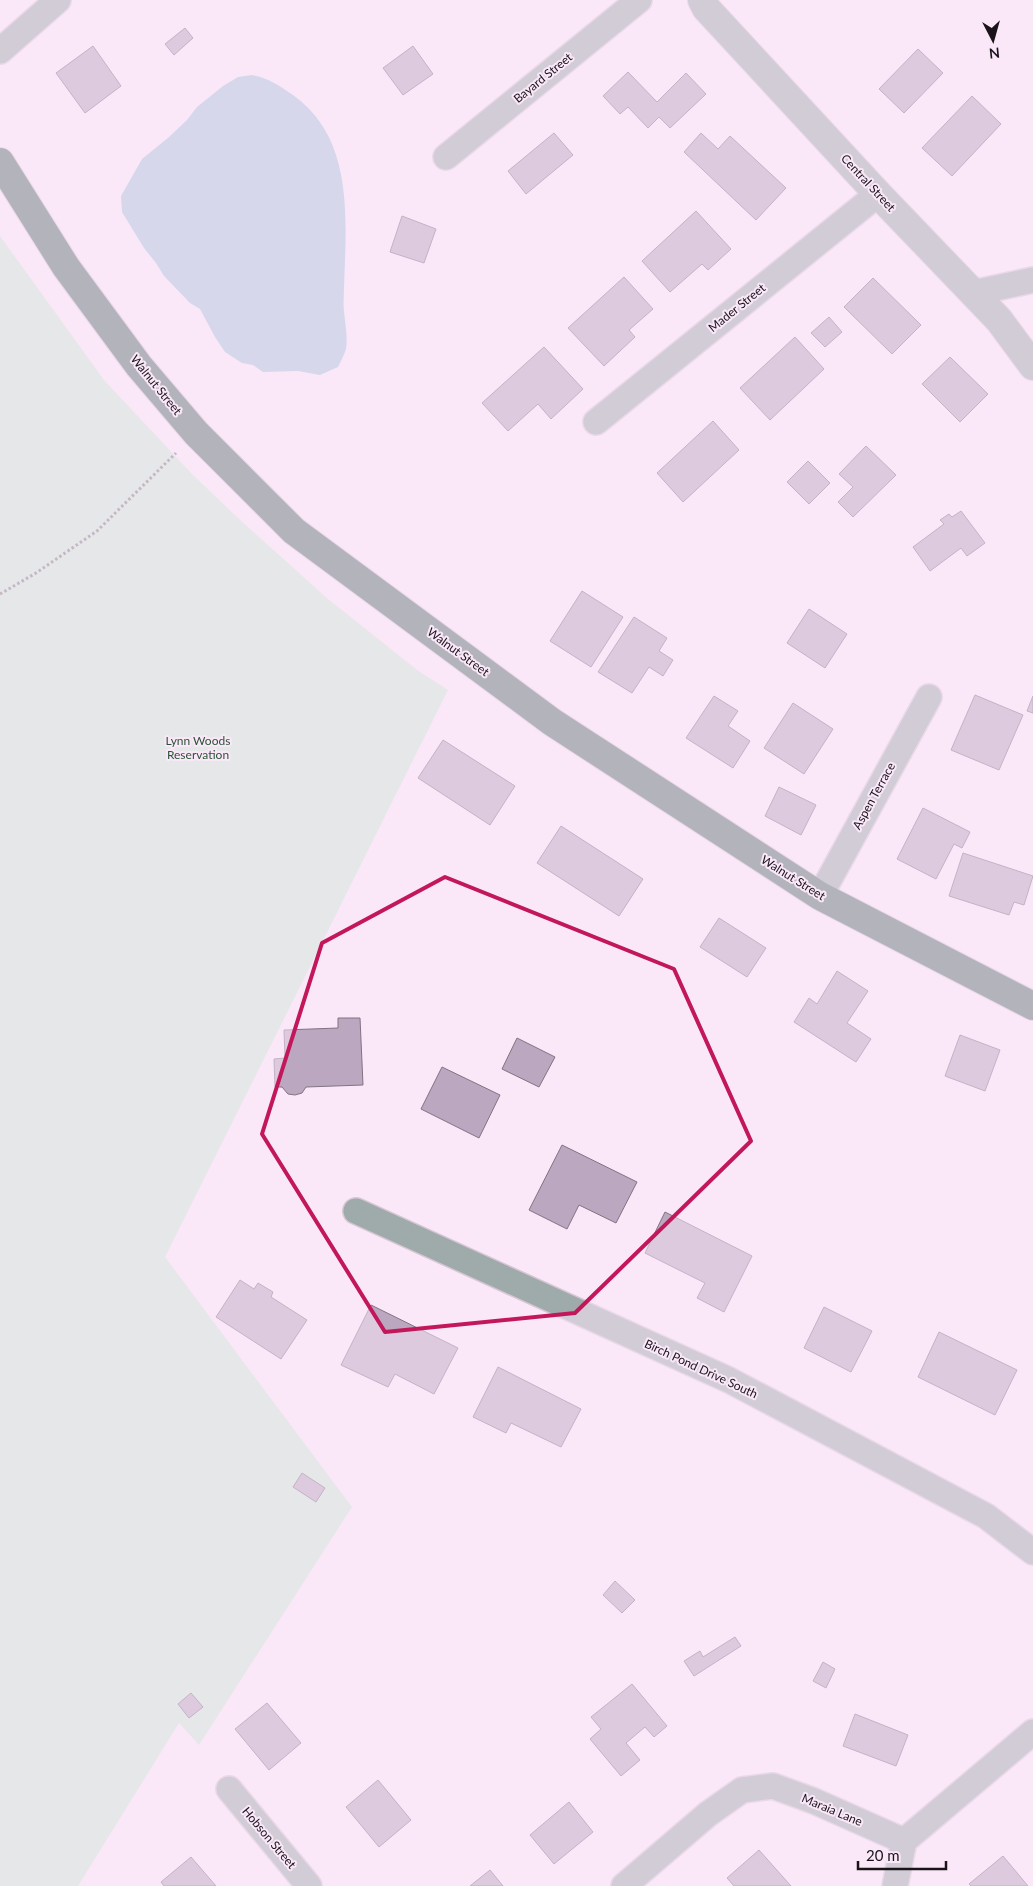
<svg xmlns="http://www.w3.org/2000/svg" width="1033" height="1886" viewBox="0 0 1033 1886" font-family="Lato,sans-serif">
  <style>
    .green { fill: #cee7d3 }
    .water { fill: #abc4da }
    .building { fill: #bba7bf; stroke: #817384 }
    .lines { fill: none; stroke-linecap: round; stroke-linejoin: round }
    .minor-casing { stroke: #d6c6d5; stroke-width: 28 }
    .tertiary-casing { stroke: #d6c6d5; stroke-width: 30 }
    .primary-casing { stroke: #d6c6d5; stroke-width: 30 }
    .path { stroke: #887c88; stroke-width: 3; stroke-dasharray: 2.5 2.5; stroke-linecap: butt }
    .minor { stroke: #9fabaa; stroke-width: 25 }
    .tertiary { stroke: #9fabaa; stroke-width: 28 }
    .primary { stroke: #5e7472; stroke-width: 28 }
    .marked { fill: none; stroke: #c2185b; stroke-width: 4; stroke-linejoin: round }
    .labels { text-anchor: middle; stroke-width: 4; stroke-linejoin: round; paint-order: stroke }
    .street-label { font-size: 12px; fill: #1a141a; stroke: #fae8f9 }
    .park-label { font-size: 12px; fill: #295434; stroke: #fae8f9 }
  </style>
  <rect width="100%" height="100%" fill="#fae8f9"/>
  <path class="green" d="M0,236L104,380L192,474L238,518L328,599L417,670L448,690L165,1257L352,1507L199,1745L179,1723L78,1886H0Z"/>
  <path class="water" d="M252,75C268,78 279,85 293,95C355,139 346,221 344,288C344,296 343,304 344,311C345,324 348,336 346,349C344,355 341,361 338,367L320,375L298,371L263,372L253,365L242,363L225,352L215,337L200,309L190,303L164,276L156,263L144,248L122,212L121,196L142,159L169,137L187,120L197,107L223,86L238,77Z"/>
  <path class="building" d="M185,28L193,38L174,55L165,44Z
    M93,46L121,86L85,113L56,73Z
    M413,46L433,74L403,95L383,68Z
    M918,49L943,73L904,113L879,89Z
    M628,72L657,102L686,73L706,94L670,128L659,117L648,128L628,107L620,114L603,96Z
    M972,96L1001,124L952,176L922,148Z
    M554,133L573,155L526,194L508,171Z
    M701,133L718,149L730,136L786,188L756,220L684,152Z
    M696,211L731,249L708,270L702,264L670,292L642,261Z
    M402,216L436,229L424,263L390,252Z
    M624,277L653,309L629,330L635,337L604,366L568,328Z
    M873,278L921,325L892,354L844,307Z
    M829,317L842,332L825,347L811,333Z
    M795,337L824,369L770,420L740,388Z
    M544,347L583,389L551,419L538,404L508,431L482,403Z
    M950,357L988,394L960,422L922,384Z
    M713,421L739,450L683,502L657,473Z
    M866,446L896,475L853,517L838,502L853,487L839,474Z
    M808,461L830,483L809,504L787,482Z
    M961,511L985,543L967,556L961,548L930,571L913,547L944,524L940,520L949,514L952,517Z
    M582,591L623,617L591,667L550,641Z
    M809,609L847,634L825,668L787,643Z
    M634,617L667,638L659,651L673,660L663,676L649,667L632,693L598,672Z
    M975,695L1023,715L999,770L951,750Z
    M714,696L738,711L728,726L750,741L733,768L686,738Z
    M1033,696V713L1027,711Z
    M793,703L833,729L804,774L764,748Z
    M443,740L515,786L490,825L418,778Z
    M779,787L816,805L801,835L765,816Z
    M923,808L970,832L962,848L954,844L936,879L897,859Z
    M561,826L643,879L619,916L537,863Z
    M963,853L1033,876L1024,905L1014,902L1009,915L949,896Z
    M719,918L766,948L747,977L700,947Z
    M837,971L868,991L847,1023L871,1039L856,1062L794,1022L809,998L817,1004Z
    M338,1018H360L363,1085L306,1087L302,1093L295,1095L288,1094L282,1087H275L274,1059L285,1058L284,1030L338,1028Z
    M960,1035L1000,1050L985,1091L945,1076Z
    M517,1038L555,1057L539,1087L502,1069Z
    M442,1067L500,1095L479,1138L421,1109Z
    M562,1145L637,1182L616,1223L579,1205L567,1229L529,1210Z
    M665,1212L752,1256L724,1312L697,1298L705,1283L645,1253Z
    M240,1280L254,1289L258,1283L273,1292L271,1297L307,1320L281,1359L216,1317Z
    M371,1305L458,1348L434,1394L395,1374L388,1387L341,1365Z
    M824,1307L872,1331L851,1372L804,1348Z
    M939,1332L1017,1370L995,1415L918,1377Z
    M498,1367L581,1409L561,1447L511,1423L506,1433L473,1417Z
    M302,1473L325,1488L316,1502L293,1487Z
    M615,1581L635,1600L622,1613L603,1595Z
    M735,1637L741,1646L694,1676L684,1661L700,1651L703,1657Z
    M823,1662L835,1669L826,1688L813,1681Z
    M632,1684L667,1726L654,1737L645,1727L626,1743L640,1760L621,1776L590,1739L601,1729L591,1717Z
    M191,1693L203,1707L189,1718L178,1704Z
    M267,1703L301,1743L269,1770L235,1729Z
    M855,1714L908,1735L896,1766L843,1746Z
    M378,1780L411,1820L379,1847L346,1807Z
    M569,1802L593,1832L554,1864L530,1835Z
    M759,1850L791,1886H734L727,1878Z
    M1003,1856L1028,1886H971L969,1884Z
    M191,1857L216,1886H164L161,1882Z
    M490,1870L503,1886H470Z"/>
  <g class="lines">
    <g class="minor-casing">
      <path id="minor" d="M0,51L58,0
        M446,157L639,0
        M973,293L1033,280
        M596,422L878,194
        M820,896L929,697
        M356,1211L729,1380L986,1516L1033,1552
        M229,1789L309,1886
        M904,1841L1033,1732
        M624,1886L708,1814L742,1790L773,1786L814,1801L904,1841
        M895,1886L904,1841"/>
    </g>
    <g class="tertiary-casing">
      <path id="tertiary" d="M702,0L706,8L878,194L999,320L1033,366"/>
    </g>
    <g class="primary-casing">
      <path id="primary" d="M0,162L66,267L139,366L196,433L294,531L552,722L820,896L1033,1006"/>
    </g>
    <path class="path" d="M0,594L36,573L97,531L176,453"/>
    <use href="#minor" class="minor"/>
    <use href="#tertiary" class="tertiary"/>
    <use href="#primary" class="primary"/>
  </g>
  <path d="M0 0H1033V1886H0ZM445,877L674,969L751,1141L575,1313L385,1332L262,1134L322,943Z" fill="#fae8f9" fill-opacity=".55" fill-rule="evenodd"/>
  <path class="marked" d="M445,877L674,969L751,1141L575,1313L385,1332L262,1134L322,943Z"/>
  <g class="labels">
    <g class="street-label">
      <text transform="translate(543 78) rotate(-39)" y="4">Bayard Street</text>
      <text transform="translate(868 183) rotate(47)" y="4">Central Street</text>
      <text transform="translate(737 308) rotate(-39)" y="4">Mader Street</text>
      <text transform="translate(156 385) rotate(51)" y="4">Walnut Street</text>
      <text transform="translate(458 652) rotate(36)" y="4">Walnut Street</text>
      <text transform="translate(874 796) rotate(-61)" y="4">Aspen Terrace</text>
      <text transform="translate(793 878) rotate(32)" y="4">Walnut Street</text>
      <text transform="translate(701 1369) rotate(25)" y="4">Birch Pond Drive South</text>
      <text transform="translate(832 1810) rotate(23)" y="4">Maraia Lane</text>
      <text transform="translate(269 1838) rotate(50)" y="4">Hobson Street</text>
    </g>
    <g class="park-label">
      <text x="198" y="745">Lynn Woods<tspan x="198" dy="14">Reservation</tspan></text>
    </g>
  </g>
  <g transform="translate(993 40) rotate(174)" stroke="#fae8f9" stroke-width="4" paint-order="stroke">
  <path d="M0-4L9 19L0 12L-9 19Z" fill="#1a141a"/>
  <text y="-8" font-size="14" font-weight="bold" text-anchor="middle" fill="#1a141a">N</text>
  </g>
  <path d="M858 1861v8h88v-8" fill="none" stroke="#1a141a" stroke-width="2.5"/>
  <text x="866" y="1861" font-size="15" fill="#1a141a" stroke="#fae8f9" stroke-width="4" paint-order="stroke">20 m</text>
</svg>
